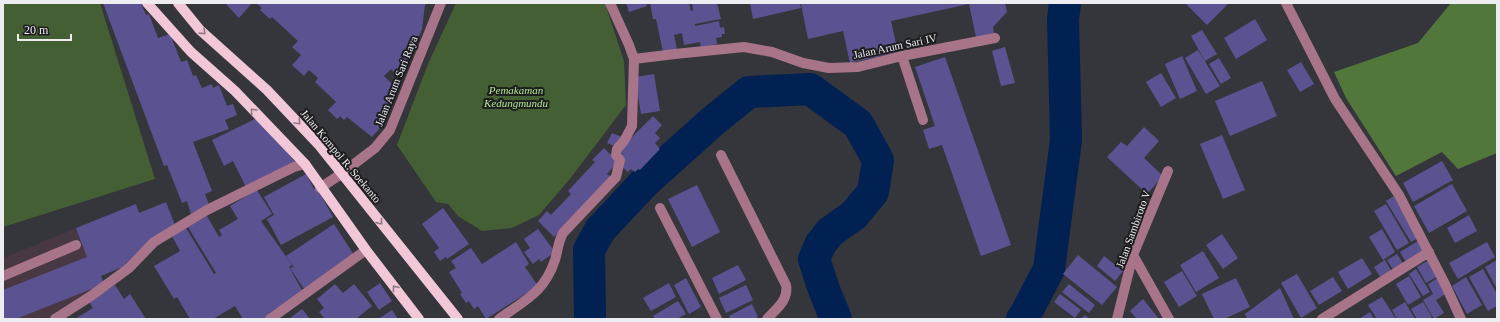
<svg xmlns="http://www.w3.org/2000/svg" width="1500" height="322" viewBox="0 0 1500 322" font-family="Georgia,serif">
  <style>
    .education { fill: #473844 }
    .green { fill: #435f33 }
    .forest { fill: #51773b }
    .lines { fill: none; stroke-linecap: round; stroke-linejoin: round }
    .river { stroke: #002152; stroke-width: 32 }
    .building { fill: #5b5391 }
    .minor { stroke: #a77489; stroke-width: 10 }
    .major { stroke: #f2c7d8; stroke-width: 10 }
    .oneway { stroke: #927a85 }
    .labels { text-anchor: middle; stroke-width: 4; stroke-linejoin: round; paint-order: stroke }
    .street-label { font-size: 11px; fill: #ececf1; stroke: #1d1d20 }
    .park-label { font-size: 11px; font-style: italic; fill: #b0e891; stroke: #1d1d20 }
  </style>
  <rect width="100%" height="100%" fill="#35353c"/>
  <path class="education" d="M106,216L127,265L101,276L104,284L54,319H3V258Z"/>
  <path class="green" d="M3,3H100L155,179L3,227Z
    M456,3H605L624,61L626,105L569,180L539,215L512,228L482,231L458,216L448,204L436,202L397,145L428,64Z"/>
  <path class="forest" d="M1451,3H1497V153L1458,169L1442,152L1396,176L1346,98L1334,72L1418,43Z"/>
  <g class="lines">
    <path class="river" d="M590,319L589,250L600,230L645,182L713,121L749,92L810,89L858,124L878,160L873,192L854,215L830,232L820,245L814,259L823,287L836,319
      M1022,319L1024,317L1049,269L1066,140L1063,19L1065,3"/>
  </g>
  <path class="building" d="M103,3H141L146,15L149,14L158,38L170,34L181,62L187,60L193,76L196,75L202,88L212,84L213,88L219,85L227,106L233,104L237,115L225,120L229,129L193,142L212,191L205,194L210,207L191,214L187,201L182,203L167,165L164,166Z
    M225,3H252L239,18Z
    M256,3H427L425,5L422,29L401,79L391,69L384,76L395,87L385,99L391,104L379,129L372,137L347,117L344,120L340,116L337,119L328,110L336,102L315,82L318,78L309,70L304,76L292,65L301,55L292,47L298,41L272,17L270,19L260,10L262,8Z
    M626,3H646L647,6L629,12Z
    M650,3H689L691,11L693,10L692,3H717L721,19L695,24V26L719,21L720,28L724,27L725,34H722V37L716,38L717,44L701,48L700,42L684,45L682,33L674,35L677,49L663,52L656,19H653Z
    M750,3H800L801,8L753,19Z
    M805,3H1005L1007,12L993,27L994,33L976,37L969,4L891,21L898,52L850,63L843,31L808,39L801,4Z
    M1185,3H1229L1207,25Z
    M1255,19L1267,40L1236,59L1224,38Z
    M1202,30L1217,54L1205,61L1191,36Z
    M1005,47L1015,83L1001,86L992,51Z
    M1198,50L1220,86L1206,94L1185,58Z
    M1182,56L1197,91L1180,99L1165,64Z
    M945,57L1011,245L981,256L942,145L929,149L923,130L935,126L915,67Z
    M1219,58L1231,78L1221,84L1209,64Z
    M1301,62L1314,84L1300,92L1287,70Z
    M1161,73L1176,98L1161,107L1146,82Z
    M654,74L660,111L641,114L635,77Z
    M1262,81L1277,116L1230,136L1215,101Z
    M653,116L662,125L655,133L660,138L655,143L660,149L640,170L638,169L635,172L631,169L628,172L620,165L619,157L623,154L619,150Z
    M255,119L278,141L296,163L246,187L233,161L224,166L212,140Z
    M1144,127L1159,141L1144,158L1163,176L1147,194L1107,157L1121,142L1127,146Z
    M612,133L622,137L617,147L607,143Z
    M1222,135L1245,190L1223,199L1200,144Z
    M604,148L618,162L607,174L611,177L554,237L538,221L547,211L551,215L571,194L568,191L595,162L592,160Z
    M1442,161L1453,180L1413,202L1403,183Z
    M306,174L314,189L317,188L333,217L281,245L267,219L274,215L264,197Z
    M1452,184L1467,211L1429,233L1414,206Z
    M697,185L720,232L692,247L668,199Z
    M257,190L272,214L261,221L292,265L289,267L303,292L269,313L271,317L267,319H243L235,306L213,319H190L177,297L174,299L154,266L180,251L172,236L186,228L214,274L216,273L188,227L207,216L219,237L222,235L219,230L238,219L230,206Z
    M1394,196L1418,238L1411,242L1386,201Z
    M166,202L175,225L126,263L127,265L101,276L104,284L16,319H3V290L87,257L76,228L136,204L139,213Z
    M1386,204L1409,243L1397,250L1374,211Z
    M443,208L469,244L447,259L446,257L440,261L434,252L439,248L422,224Z
    M1469,215L1477,231L1455,243L1447,228Z
    M334,224L354,255L304,289L290,268L293,267L295,269L286,256Z
    M538,229L555,252L541,262L539,259L533,264L524,252L530,248L524,239Z
    M1382,229L1395,252L1383,260L1369,237Z
    M1222,234L1238,258L1223,269L1206,245Z
    M1418,241L1424,251L1406,262L1400,252Z
    M516,242L529,264L525,267L538,286L486,319L478,306L474,309L469,301L466,303L460,294L462,293L449,272L456,268L451,261L471,248L482,264Z
    M1487,242L1495,257L1458,279L1449,263Z
    M1203,251L1219,278L1196,292L1180,265Z
    M1397,254L1404,265L1394,271L1387,260Z
    M1078,255L1117,287L1102,305L1063,274Z
    M1104,256L1123,271L1115,281L1097,266Z
    M1362,258L1372,274L1348,289L1338,272Z
    M1385,260L1392,272L1381,278L1374,267Z
    M1429,260L1438,276L1426,283L1417,267Z
    M1497,260V289L1485,267Z
    M738,265L746,280L719,294L712,278Z
    M1416,269L1430,292L1423,296L1409,274Z
    M1483,269L1497,294V306L1488,311L1469,277Z
    M1182,271L1197,296L1179,307L1164,282Z
    M1297,274L1317,308L1301,318L1281,283Z
    M1409,276L1421,297L1408,305L1396,284Z
    M1333,277L1342,291L1319,305L1310,291Z
    M1466,277L1482,305L1467,314L1452,286Z
    M686,278L701,307L689,314L674,285Z
    M1236,278L1250,307L1224,319H1214L1202,294Z
    M1438,278L1447,293L1436,300L1444,313L1434,319L1423,300L1433,294L1428,284Z
    M380,283L392,301L379,310L367,292Z
    M669,283L676,297L651,311L643,298Z
    M335,284L343,293L354,284L372,306L356,319H325L319,312L324,308L317,299Z
    M1069,284L1095,305L1089,313L1062,292Z
    M115,285L124,299L130,294L146,319H75L93,308L89,302Z
    M746,285L753,300L726,313L719,298Z
    M1280,288L1294,319H1247L1245,314Z
    M1060,294L1081,310L1075,318L1054,302Z
    M1382,297L1396,319H1377L1368,305Z
    M1143,299L1159,319H1137L1130,311Z
    M678,301L686,314L677,319H655L653,316Z
    M1405,302L1415,319H1397L1392,310Z
    M1423,302L1432,317L1429,319H1417L1411,309Z
    M752,304L758,317L754,319H730L729,316Z
    M302,309L310,319H289Z
    M392,310L398,319H378Z
    M1370,312L1374,319H1359Z
    M1085,315L1089,319H1081Z"/>
  <g class="lines">
    <path class="minor" d="M1286,3L1335,99L1399,195L1445,284L1461,319
      M902,56L923,120
      M634,59L675,54L744,47L772,52L803,63L829,68L858,67L902,56L995,38
      M721,155L786,285C789,300 776,309 767,319
      M320,188L341,174L375,148L390,130L441,3
      M660,208L717,319
      M1133,255L1169,319
      M3,276L76,245
      M55,319L91,296L129,268L154,242L207,210L294,167L305,164
      M270,319L366,250
      M499,319C525,300 544,293 555,260C558,250 558,242 563,233L616,177L620,160L616,155L617,149L624,141L632,126L634,59L629,45L610,3
      M1117,319L1133,255L1168,171
      M1322,319L1429,252"/>
    <path class="major" d="M147,3L191,52L235,91L305,164L366,250L419,319
      M178,3L200,30L267,90L318,144L458,319"/>
  </g>
  <defs><path id="oneway-chevron" d="M-2-3.5L2.5 0L-2 3.5" fill="none" stroke-width="1.6" stroke-linecap="round" stroke-linejoin="round"/></defs>
  <g class="oneway">
    <use href="#oneway-chevron" transform="translate(203 32) rotate(44)"/>
    <use href="#oneway-chevron" transform="translate(253 111) rotate(-133)"/>
    <use href="#oneway-chevron" transform="translate(298 122) rotate(47)"/>
    <use href="#oneway-chevron" transform="translate(380 222) rotate(51)"/>
    <use href="#oneway-chevron" transform="translate(395 288) rotate(-128)"/>
  </g>
  <g class="labels">
    <g class="street-label">
      <text transform="translate(895 46) rotate(-12)" y="4">Jalan Arum Sari IV</text>
      <text transform="translate(396 81) rotate(-68)" y="4">Jalan Arum Sari Raya</text>
      <text transform="translate(341 156) rotate(50)" y="4">Jalan Kompol R. Soekanto</text>
      <text transform="translate(1133 229) rotate(-70)" y="4">Jalan Sambiroto V</text>
    </g>
    <g class="park-label">
      <text x="516" y="94">Pemakaman<tspan x="516" dy="13">Kedungmundu</tspan></text>
    </g>
  </g>
  <rect width="1500" height="322" fill="none" stroke="#ececf1" stroke-width="8"/>
  <path d="M18 34v6h53v-6" fill="none" stroke="#ececf1" stroke-width="2"/>
  <text x="24" y="34" font-size="12" fill="#ececf1" stroke="#1d1d20" stroke-width="3" paint-order="stroke">20 m</text>
</svg>
